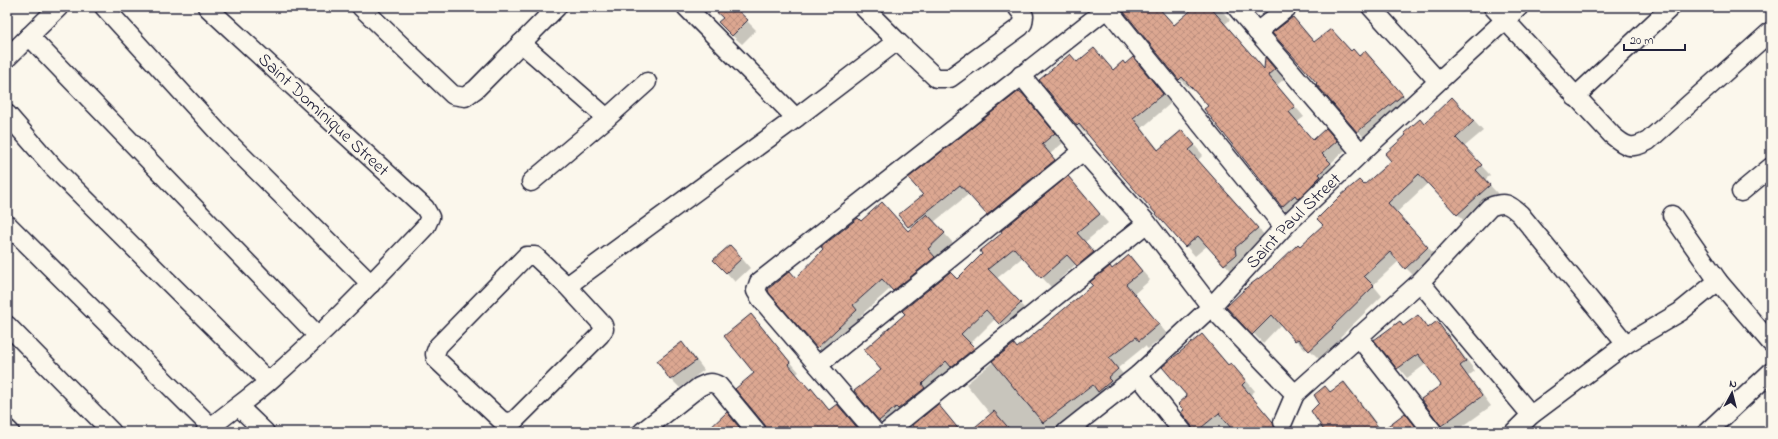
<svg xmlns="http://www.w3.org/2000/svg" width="1778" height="439" viewBox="0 0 1778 439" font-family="'Indie Flower',sans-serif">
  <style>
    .shadow { fill: #0003 }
    .building { fill: url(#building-cross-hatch); stroke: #22223b }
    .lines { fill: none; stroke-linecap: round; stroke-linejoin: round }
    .minor-casing { stroke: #22223b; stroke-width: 21 }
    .minor { stroke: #fbf7ec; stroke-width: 18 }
    .labels { text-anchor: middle; stroke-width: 3.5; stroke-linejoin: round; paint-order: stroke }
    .street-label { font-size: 18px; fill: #22223b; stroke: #fbf7ec }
  </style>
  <defs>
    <pattern id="building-cross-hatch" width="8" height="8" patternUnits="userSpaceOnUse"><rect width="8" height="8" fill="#dca791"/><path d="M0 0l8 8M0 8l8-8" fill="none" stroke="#bc8f7e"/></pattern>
  </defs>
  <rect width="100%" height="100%" fill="#fbf7ec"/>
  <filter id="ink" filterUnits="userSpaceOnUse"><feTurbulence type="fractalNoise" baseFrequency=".025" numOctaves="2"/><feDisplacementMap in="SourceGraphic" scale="8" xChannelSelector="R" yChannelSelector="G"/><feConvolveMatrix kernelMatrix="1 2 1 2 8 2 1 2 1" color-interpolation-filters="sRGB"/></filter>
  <g filter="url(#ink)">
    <path class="shadow" d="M712,7H741L737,11L756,30L742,44L728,32L724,18Z
      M1125,7H1158L1175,26L1197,7H1219L1230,20L1225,24L1265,70L1266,59L1284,79L1277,85L1304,117L1297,122L1313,140L1335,138L1345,150L1331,163L1340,173L1291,216L1282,207L1209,106L1192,86L1189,88L1179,79Z
      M1293,18L1315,43L1331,30L1352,52L1359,57L1374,62L1411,104L1367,141L1317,84L1318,83Z
      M1094,49L1113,70L1125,65L1133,58L1142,67L1171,103L1142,128L1159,150L1182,131L1203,155L1198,160L1267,238L1234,274L1208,245L1195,256L1120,172L1088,133L1086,135L1077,125L1078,63Z
      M1022,94L1063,143L1050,154L1060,164L997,224L969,194L934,222L953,243L936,258L903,300L891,288L861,315L866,320L827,357L769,290L796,279L861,222L908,232L911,229L908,226L924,195Z
      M1462,108L1483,131L1464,147L1490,175L1485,180L1498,194L1467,224L1428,183L1396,213L1437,257L1415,277L1399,261L1373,285L1382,296L1340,337L1342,339L1319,359L1308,348L1305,350L1281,324L1263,343L1227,307L1300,247L1392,161L1424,125Z
      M1068,178L1108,223L1085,242L1102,262L1087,275L1076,264L1051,287L1023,257L996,279L1029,313L1008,333L995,319L970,344L983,358L889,429L880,420L882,370L957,280Z
      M739,255L750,268L735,282L726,272Z
      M1129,256L1150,280L1134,294L1167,334L1148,349L1145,346L1118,368L1127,379L1080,412L1078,411L1051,432H971L991,415L966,384L1014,345L1018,349Z
      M751,315L799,372L796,374L810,390H811L821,399L830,411L837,405L861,432H768L755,374Z
      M1418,316L1429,328L1437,323L1446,332L1475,371L1468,376L1491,406L1455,432H1449L1422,400L1442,385L1426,364L1407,378L1376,340L1400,323L1404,327Z
      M1202,336L1229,365L1230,364L1240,373L1255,391L1250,395L1281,432H1194V430L1182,412L1185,410Z
      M682,344L691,353L704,370L680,388L671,379Z
      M1344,383L1353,392L1382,431L1405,415L1421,432H1310L1321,424L1331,393Z
      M938,406L947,415L961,432H918Z
      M727,413L744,432H707Z"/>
    <path class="building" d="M711,7H734L748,20L732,36L718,22L723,18Z
      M1120,7H1158L1174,25L1195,7H1210L1264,69L1265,57L1275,69L1268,75L1295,107L1289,112L1313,140L1326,128L1337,141L1322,154L1331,163L1319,174L1321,176L1298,199L1295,195L1282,207L1204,109L1208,106L1182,77L1179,80Z
      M1293,17L1314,42L1331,29L1351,51L1353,49L1359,56L1365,51L1403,95L1357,132L1316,84L1317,83L1272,33Z
      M1094,48L1113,70L1123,61L1125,64L1133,57L1163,94L1133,118L1158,150L1182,130L1195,145L1189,150L1258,228L1235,248L1236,255L1224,265L1198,236L1185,247L1119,172L1079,124L1077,126L1039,80L1070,54L1077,62Z
      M1019,91L1023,94L1055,133L1042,144L1055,160L987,215L960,185L908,227L898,215L923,195L908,178Z
      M1452,97L1474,121L1456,138L1482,165L1476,170L1490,185L1457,215L1419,174L1388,203L1428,247L1405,269L1390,252L1364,276L1374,286L1332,327L1333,329L1309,351L1298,339L1295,341L1272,315L1252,335L1226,307L1247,287L1274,267L1298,244L1300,246L1323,225L1317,219L1340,196L1359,180L1364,185L1391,161L1385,154L1406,135L1404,133L1420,119L1424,124Z
      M1068,176L1100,214L1077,233L1094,252L1077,266L1067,255L1041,278L1014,248L988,269L1021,303L999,324L986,310L961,334L975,348L951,367L946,361L922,384L925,388L898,409L896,407L879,421L854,391L881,370L864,350L905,314L902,311L950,272L957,279L982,254L980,251L1002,233L1001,231Z
      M882,202L908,231L927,214L945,233L928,249L935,257L893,291L882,279L853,305L857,310L817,348L769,293L768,289L790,271L796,278L823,250L821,247L858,218L861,221Z
      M730,245L742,258L726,273L713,260Z
      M1129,255L1142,271L1126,284L1159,324L1139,341L1136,337L1109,358L1118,369L1108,378L1111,381L1098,392L1093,385L1043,423L992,361L1014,344L1017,348L1093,285L1090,282L1110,266L1112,269Z
      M751,314L790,362L788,364L810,390L811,388L829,410L837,404L861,432H767L765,425L735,389L754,373L724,336Z
      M1418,315L1428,328L1437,321L1466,361L1460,366L1482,396L1441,426L1421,399L1441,385L1418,354L1397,369L1374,340L1400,321L1403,326Z
      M1202,334L1228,365L1231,363L1246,381L1242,385L1273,422L1275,429L1281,432H1234L1219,413L1196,432H1193L1191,425L1181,412L1184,410L1178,404L1187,396L1162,367Z
      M682,342L696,361L670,380L657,361Z
      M1344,382L1381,431L1405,413L1420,432H1325L1311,411L1319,403L1314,395L1325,386L1330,392Z
      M938,404L961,432H917L912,426Z
      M994,411L1012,432H969Z
      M727,412L743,432H706Z"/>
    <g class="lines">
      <g class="minor-casing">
        <g id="minor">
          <path d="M104,7L217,131L371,284"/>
          <path d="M361,7L453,95L465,97L476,89L557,7"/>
          <path d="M686,7L796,118"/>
          <path d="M863,7L897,41"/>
          <path d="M1236,7L1361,153"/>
          <path d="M1371,7L1438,81"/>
          <path d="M1493,7L1612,135C1626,147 1631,150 1648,141L1771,31"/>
          <path d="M1107,8L1284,227"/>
          <path d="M1257,32L1288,7"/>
          <path d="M29,36L317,335"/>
          <path d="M521,43L607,118L531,182"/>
          <path d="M7,58L59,7"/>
          <path d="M1021,75L1083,151L1147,223L1211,307L1295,394L1420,282L1490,207C1505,201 1509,204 1520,214L1626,344"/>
          <path d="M1575,97L1671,7"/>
          <path d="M7,114L53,167L268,381"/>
          <path d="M607,118L647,82"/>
          <path d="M1741,192L1771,167"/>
          <path d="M1672,215L1718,281L1771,343"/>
          <path d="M7,224L211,427"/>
          <path d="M1420,282L1531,415"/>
          <path d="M567,286L535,256H526L438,346L435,354L436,359L502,421L509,422L515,420L600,335L604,329L603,325L567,286L796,118L897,41L936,78H950L1020,27L1023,23L1024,16L1017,7"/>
          <path d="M7,325L112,432"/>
          <path d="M1358,336L1433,432"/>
          <path d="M818,365L1083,151"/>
          <path d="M1138,375L1183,432"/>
          <path d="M239,407L265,432"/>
          <path d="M1283,422L1295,394"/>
          <path d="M7,429L10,432"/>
          <path d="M205,432C225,415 247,400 267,383C323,334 375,280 426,226L430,217L425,208L207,7"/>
          <path d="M642,432L699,387C707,383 711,381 719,386L757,432"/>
          <path d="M875,432L761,299L756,291L759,282L1109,7"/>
          <path d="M887,432L1147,223"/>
          <path id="s1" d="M1066,432L1138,375L1211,307L1284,227L1361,153L1519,7"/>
          <path d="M1514,432L1531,415L1626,344L1680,312L1718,281"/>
          <path d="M1707,432L1771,372"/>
        </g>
      </g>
      <use href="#minor" class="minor"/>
    </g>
  </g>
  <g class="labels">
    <g class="street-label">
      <text transform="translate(324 114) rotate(43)" y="6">Saint Dominique Street</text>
      <text dy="6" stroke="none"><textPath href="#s1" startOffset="311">Saint Paul Street</textPath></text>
    </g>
  </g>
  <rect width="1778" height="439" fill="none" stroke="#fbf7ec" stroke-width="24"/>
  <rect x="12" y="12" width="1754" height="415" fill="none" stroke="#22223b" stroke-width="1.5" filter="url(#ink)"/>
  <g transform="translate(1732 393) rotate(7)" stroke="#fbf7ec" stroke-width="3" paint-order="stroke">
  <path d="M0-3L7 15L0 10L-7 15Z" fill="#22223b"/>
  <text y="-6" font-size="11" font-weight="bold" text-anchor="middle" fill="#22223b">N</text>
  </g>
  <path d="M1624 44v6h61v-6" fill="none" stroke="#22223b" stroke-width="2"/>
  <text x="1630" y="44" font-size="12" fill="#22223b" stroke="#fbf7ec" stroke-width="3" paint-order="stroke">20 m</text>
</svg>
